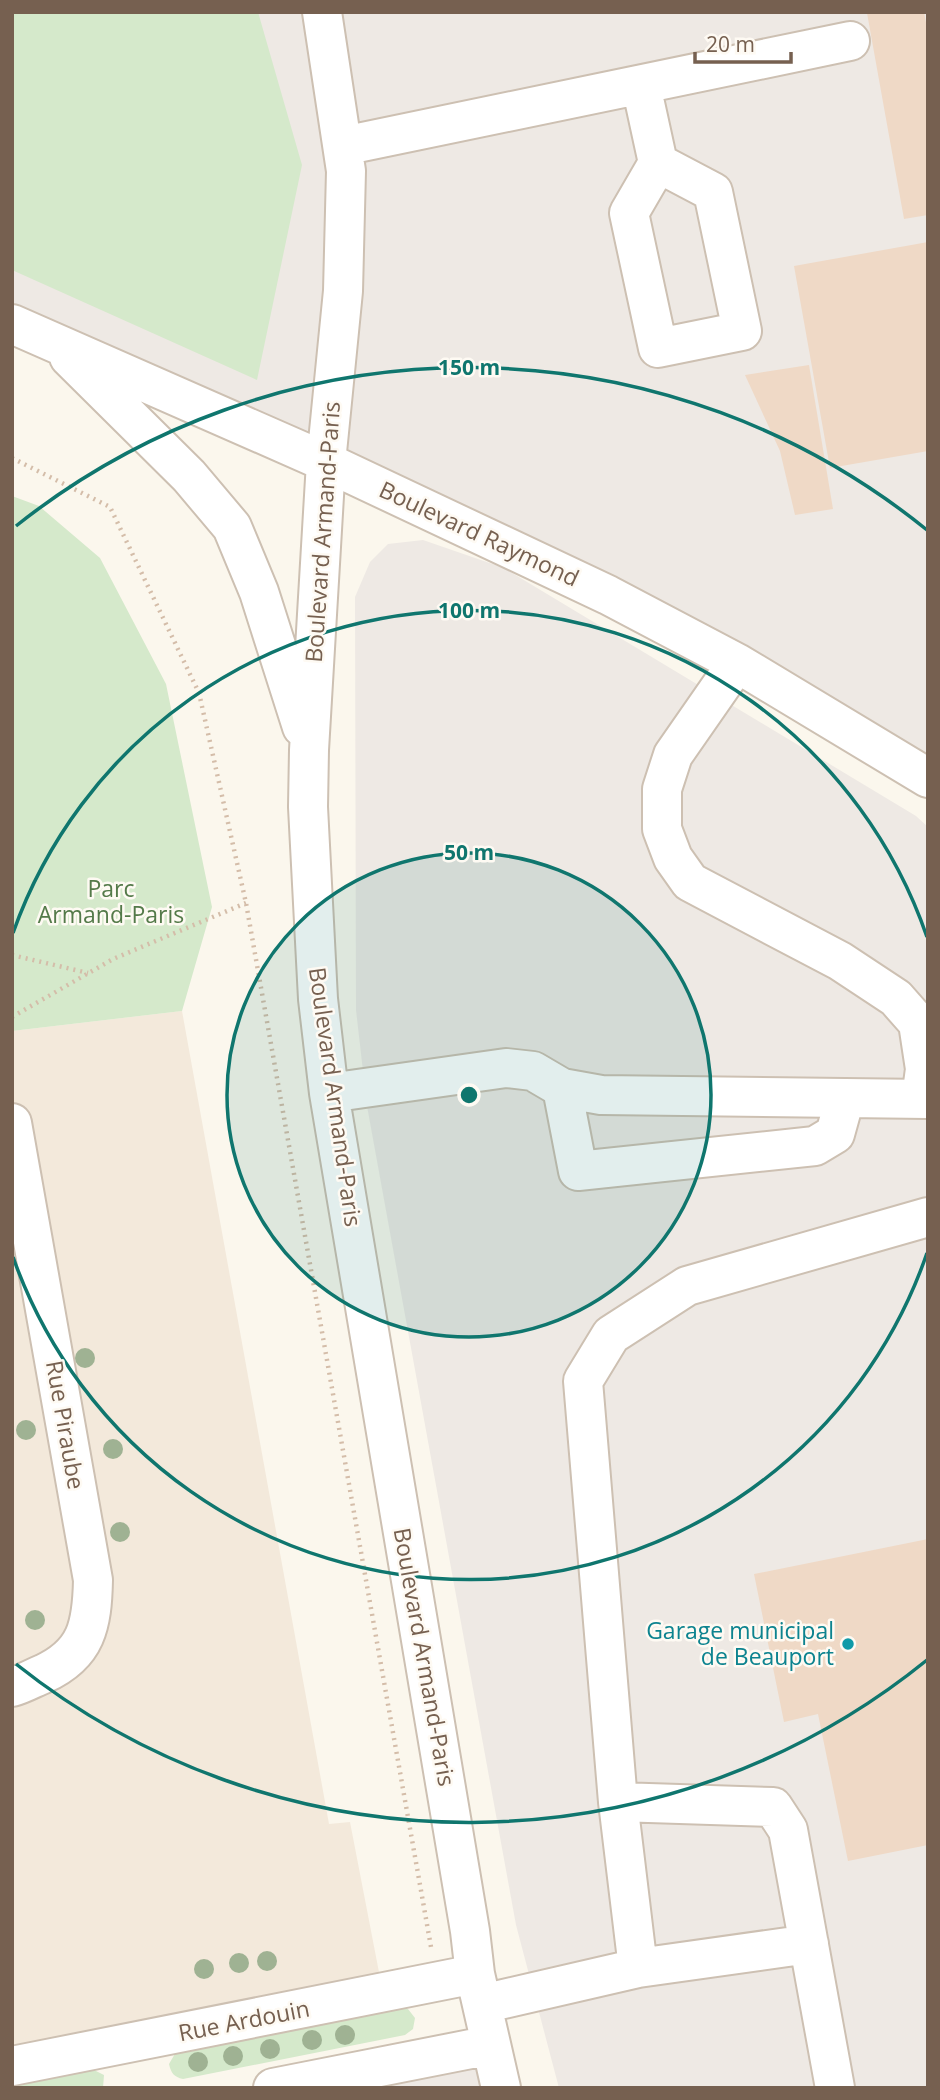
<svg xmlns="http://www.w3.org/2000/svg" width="940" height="2100" viewBox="0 0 940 2100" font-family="'Open Sans',sans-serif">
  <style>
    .residential { fill: #f3e9db }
    .industrial { fill: #eee9e4 }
    .green { fill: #d5e9cb }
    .building { fill: #efd9c6 }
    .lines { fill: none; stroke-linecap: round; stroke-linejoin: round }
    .minor-casing { stroke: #cdc0b2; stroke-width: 42 }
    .path { stroke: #d4bda9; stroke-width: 4.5; stroke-dasharray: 2 5; stroke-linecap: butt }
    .minor { stroke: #fff; stroke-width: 38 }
    .tree { fill: #9fb293 }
    .ring { fill: none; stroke: #0f766e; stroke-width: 3.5 }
    .culture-dot { fill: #0f9aa8; stroke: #fefaf3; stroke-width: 2.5 }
    .labels { text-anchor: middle; stroke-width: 5; stroke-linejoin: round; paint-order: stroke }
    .street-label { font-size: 23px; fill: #766050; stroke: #fefaf3 }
    .park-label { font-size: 23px; fill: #547a49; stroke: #fefaf3 }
    .culture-label { font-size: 23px; fill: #0d838f; stroke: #fefaf3; text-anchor: end }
    .centre { fill: #0f766e; stroke: #fefaf3; stroke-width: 3.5 }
    .ring-label { font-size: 21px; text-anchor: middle; font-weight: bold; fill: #0f766e; stroke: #fefaf3; stroke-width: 5; stroke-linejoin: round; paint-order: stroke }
  </style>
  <rect width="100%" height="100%" fill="#fbf7ed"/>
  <path class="residential" d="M182,1011L329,1824L350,1822L383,1993L12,2066V1031Z"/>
  <path class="industrial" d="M12,12H928V778L737,663L12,324Z
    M423,540L504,568L916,816L928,827V2088H559L516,1925L367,1106L356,1010L355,597L370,562L388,544Z
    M491,2045L500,2088H271Z"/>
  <path class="green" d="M12,12H258L302,165L257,380L12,270Z
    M12,496L39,506L100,558L166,684L212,907L182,1011L12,1031Z
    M401,2007L408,2009L415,2018L413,2029L405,2035L183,2079C174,2077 171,2073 169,2064L176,2052Z
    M92,2069L104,2075L103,2088H12V2085Z"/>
  <path class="building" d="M871,12H924L928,33V215L904,219L867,13Z
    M928,242V451L830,468L794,266Z
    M809,365L833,509L795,515L780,451L745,375Z
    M928,1539V1845L848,1861L818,1714L784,1722L754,1574Z"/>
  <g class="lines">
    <g class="minor-casing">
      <path id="minor" d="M322,12L346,171L343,291L326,462L309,750L308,807L318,999L329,1093L470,1931L475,1974L501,2088
        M641,85L658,163L629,213L658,348L742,331L713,192L658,163
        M343,146L850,41
        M12,324L326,462L608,595L737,663L928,778
        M69,357L189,476L232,527L259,592L302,727
        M737,663L673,755L662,789V829L673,858L690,882L840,961L896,998L918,1023L925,1069L921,1099
        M562,1088L578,1171L815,1146L835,1134L845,1098
        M329,1093L506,1068L533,1071L562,1088L601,1095L928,1099
        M12,1123L93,1580C92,1625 87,1654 43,1674C33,1678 23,1684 12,1687
        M618,1802L583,1381L611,1335L687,1286L928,1217
        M809,1944L638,1968L618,1802L773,1807L788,1830L835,2088
        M482,2004L638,1968
        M12,2066L475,1974
        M273,2088L491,2045"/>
    </g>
    <path class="path" d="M12,458L110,507L199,693L246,903L431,1947
      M12,955L88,973
      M12,1017L113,959L246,903"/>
    <use href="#minor" class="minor"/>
  </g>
  <g class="tree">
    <circle cx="85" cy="1358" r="10"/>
    <circle cx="26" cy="1430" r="10"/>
    <circle cx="113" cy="1449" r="10"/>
    <circle cx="120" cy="1532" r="10"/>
    <circle cx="35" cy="1620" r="10"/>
    <circle cx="267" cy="1961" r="10"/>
    <circle cx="239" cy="1963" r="10"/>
    <circle cx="204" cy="1969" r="10"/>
    <circle cx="345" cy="2035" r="10"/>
    <circle cx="312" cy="2040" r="10"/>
    <circle cx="270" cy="2049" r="10"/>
    <circle cx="233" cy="2056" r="10"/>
    <circle cx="198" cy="2062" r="10"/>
  </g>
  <circle cx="469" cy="1095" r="242" fill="#0f766e" fill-opacity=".12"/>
  <g class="ring">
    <circle cx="469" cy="1095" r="242"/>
    <path d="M927 1253A484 484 0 0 1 13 1257M13 933A484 484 0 0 1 927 937"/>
    <path d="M927 1660A727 727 0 0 1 16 1664M16 526A727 727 0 0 1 927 530"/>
  </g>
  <circle class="culture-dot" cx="848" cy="1644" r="7"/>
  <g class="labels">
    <g class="street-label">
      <text transform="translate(323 532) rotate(-86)" y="8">Boulevard Armand-Paris</text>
      <text transform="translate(479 534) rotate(25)" y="8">Boulevard Raymond</text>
      <text transform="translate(335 1097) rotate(82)" y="8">Boulevard Armand-Paris</text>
      <text transform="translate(65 1425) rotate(80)" y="8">Rue Piraube</text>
      <text transform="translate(424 1657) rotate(80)" y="8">Boulevard Armand-Paris</text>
      <text transform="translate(244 2021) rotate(-11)" y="8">Rue Ardouin</text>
    </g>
    <g class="park-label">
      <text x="111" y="897">Parc<tspan x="111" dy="26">Armand-Paris</tspan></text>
    </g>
    <g class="culture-label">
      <text x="834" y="1639">Garage municipal<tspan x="834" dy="26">de Beauport</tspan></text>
    </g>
  </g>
  <circle cx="469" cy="1095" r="10" class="centre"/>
  <g class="ring-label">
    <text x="469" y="375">150 m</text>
    <text x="469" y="618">100 m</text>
    <text x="469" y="860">50 m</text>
  </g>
  <rect width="940" height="2100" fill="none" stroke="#766050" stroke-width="28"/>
  <path d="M695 52v10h96v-10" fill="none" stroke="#766050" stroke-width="3.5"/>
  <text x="706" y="52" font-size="21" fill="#766050" stroke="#fefaf3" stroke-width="5" paint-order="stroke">20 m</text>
</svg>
